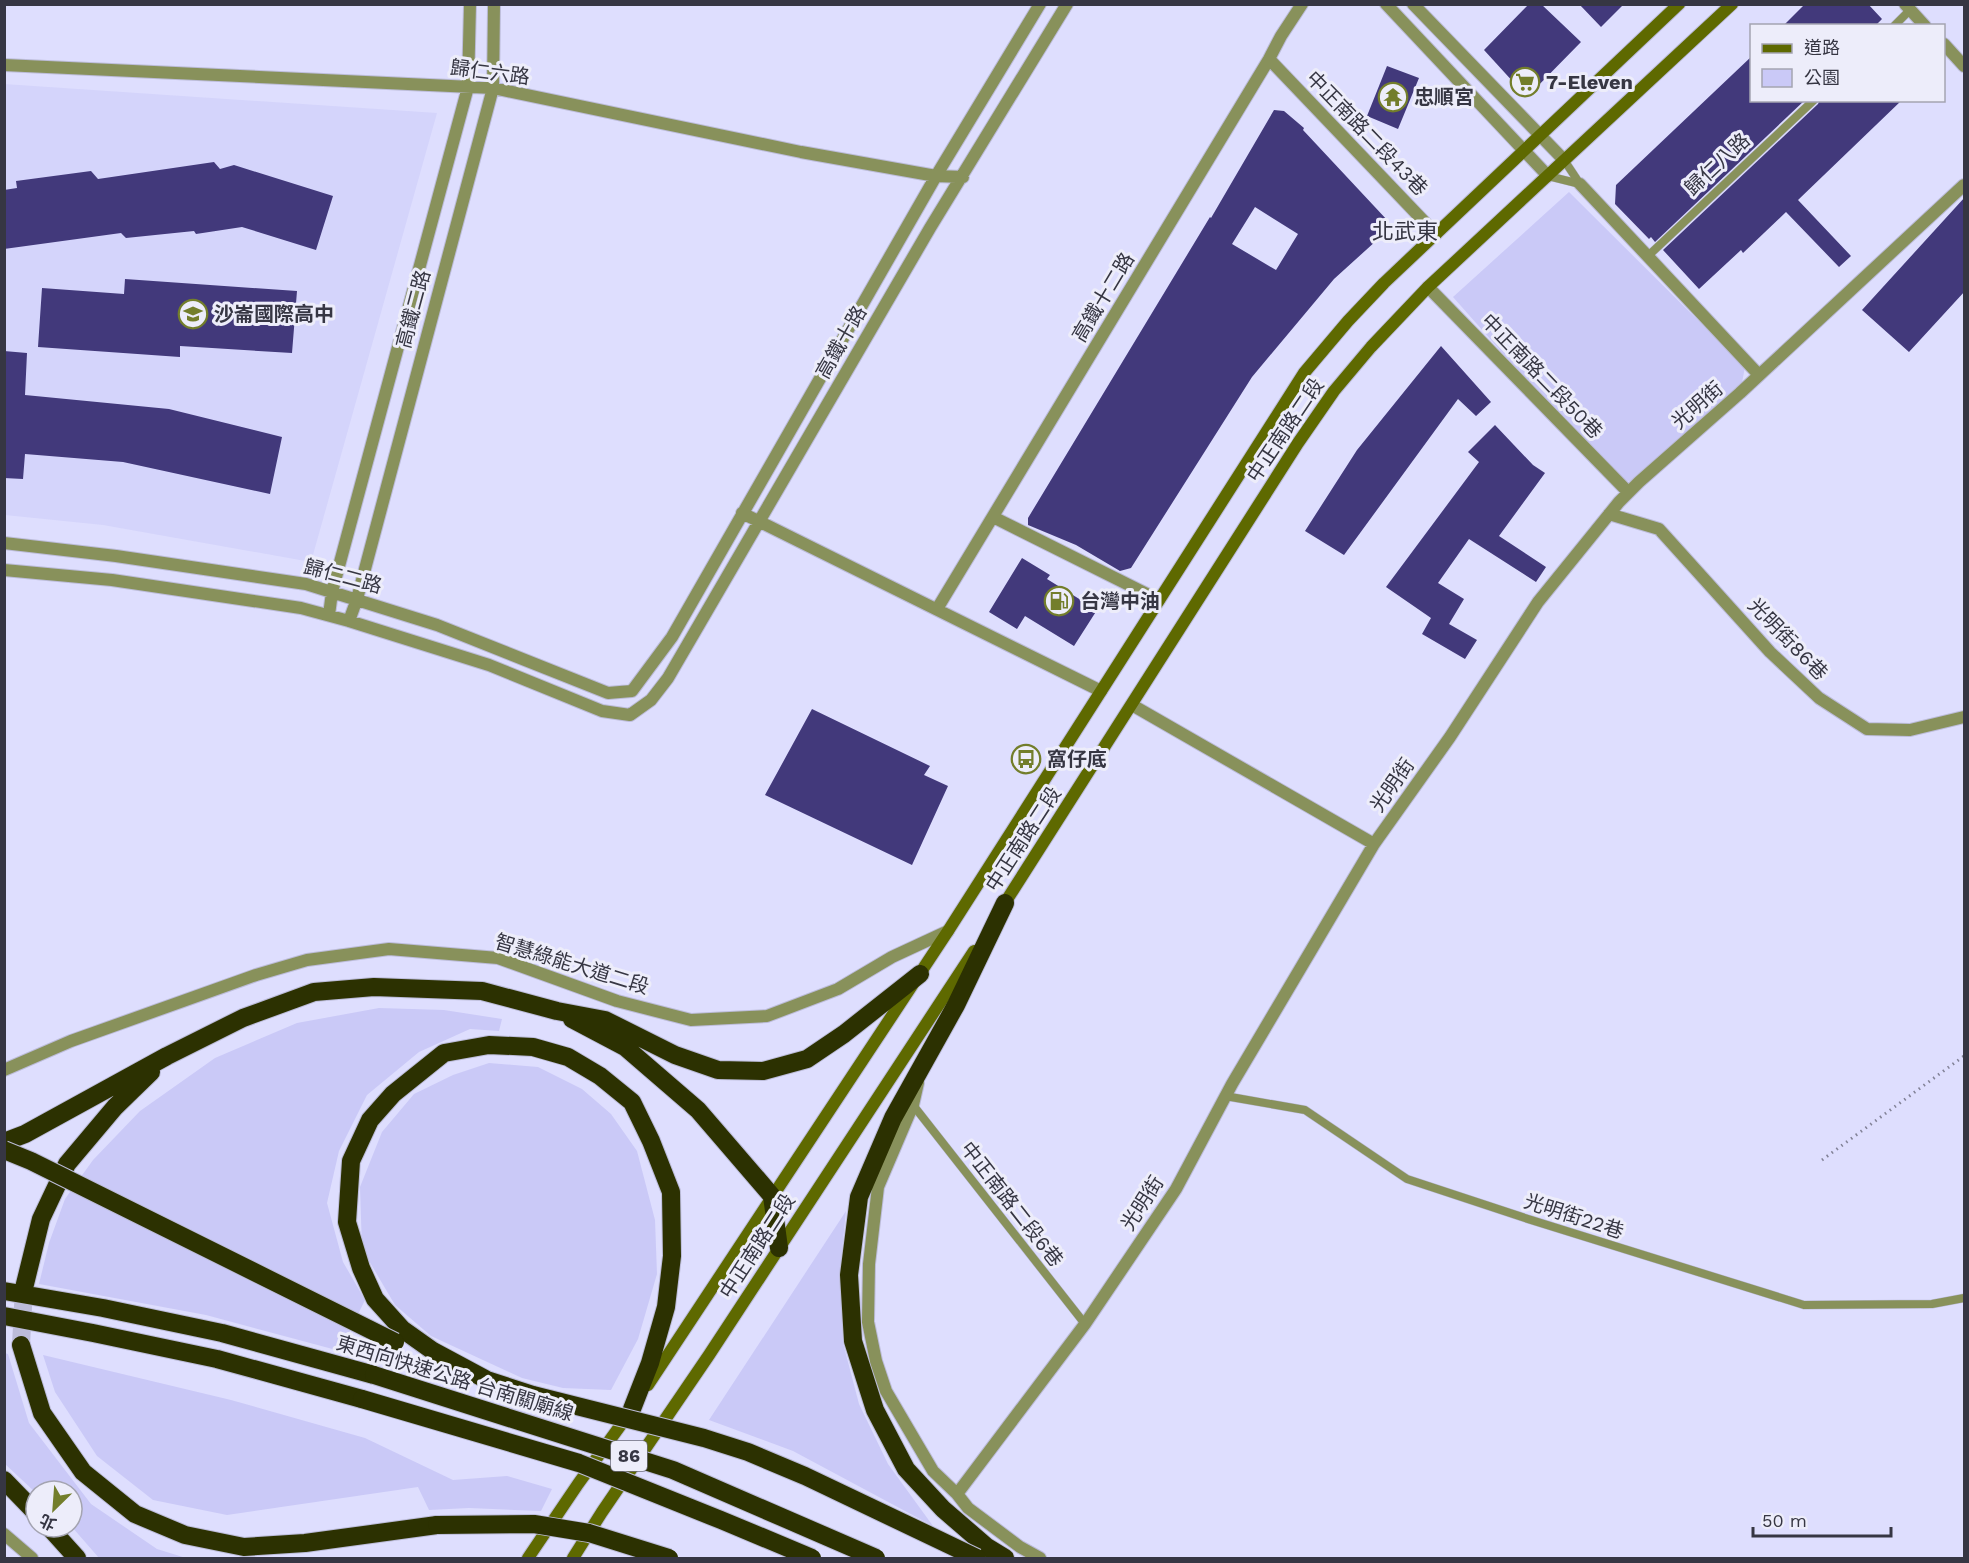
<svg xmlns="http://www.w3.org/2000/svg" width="1969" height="1563" viewBox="0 0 1969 1563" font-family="'Work Sans','Noto Sans TC',sans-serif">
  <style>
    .built { fill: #d4d4fb }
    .green { fill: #cac9f7 }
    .building { fill: #42397b; fill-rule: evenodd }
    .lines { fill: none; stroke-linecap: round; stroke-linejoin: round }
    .highway-tunnel { stroke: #bcbcd9; stroke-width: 18; stroke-dasharray: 18 9; stroke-linecap: butt }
    .lane-casing { stroke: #bcbcd9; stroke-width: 9 }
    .street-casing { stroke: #bcbcd9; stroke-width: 14 }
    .secondary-casing { stroke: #bcbcd9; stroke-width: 14 }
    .highway-casing { stroke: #bcbcd9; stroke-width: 20 }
    .path { stroke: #828297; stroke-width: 3; stroke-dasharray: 1.5 4.5; stroke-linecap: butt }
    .lane { stroke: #88915b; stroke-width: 8 }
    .street { stroke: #88915b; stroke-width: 12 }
    .secondary { stroke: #5e6900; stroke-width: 12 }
    .highway { stroke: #2c3101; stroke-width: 18 }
    .highway-bridge-casing { stroke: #bcbcd9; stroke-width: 20; stroke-linecap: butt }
    .highway-bridge { stroke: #2c3101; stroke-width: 18 }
    .labels { text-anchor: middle; stroke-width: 6; stroke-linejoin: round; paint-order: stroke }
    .shield { fill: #ededfa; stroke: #6d6d7a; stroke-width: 1.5 }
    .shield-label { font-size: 18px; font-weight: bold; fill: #363643 }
    .street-label { font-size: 20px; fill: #363643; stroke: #ededfa }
    .poi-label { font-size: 20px; font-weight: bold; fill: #363643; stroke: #ededfa; text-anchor: start }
    .quarter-label { font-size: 22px; fill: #363643; stroke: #ededfa }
  </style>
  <rect width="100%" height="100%" fill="#dedefe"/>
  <path class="built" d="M4,84L437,113L311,562L103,525L5,515Z"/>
  <path class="green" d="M1569,192L1745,367L1740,393L1639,482L1616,481L1453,297Z
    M379,1008L444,1010L502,1019L499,1031L470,1029L419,1052L367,1095L339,1151L327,1203L343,1262L365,1300L340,1351L206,1315L39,1284L49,1243L65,1199L93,1160L140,1111L215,1058L297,1023Z
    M489,1063L538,1067L582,1089L611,1114L637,1151L655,1220L657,1274L638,1339L611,1390L563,1388L522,1378L431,1336L395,1305L362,1249L360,1187L382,1132L414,1094L453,1075Z
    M846,1211L840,1271L843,1343L859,1404L888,1464L933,1526L793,1451L709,1420Z
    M5,1353L8,1354L29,1423L91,1504L157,1549L186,1558H99L72,1527V1491H36V1493L5,1464Z
    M43,1355L231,1400L365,1438L453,1480L507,1476L552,1489L541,1511L469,1508L429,1510L418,1487L227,1515L153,1500L97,1456L55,1392Z"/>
  <path class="building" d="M1529,4H1541L1581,42L1527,97L1484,50Z
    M1579,4H1624L1601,27Z
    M1805,4H1868L1882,19L1875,26H1783Z
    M1752,56V100H1805L1655,242L1651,237L1649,239L1615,204L1616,185Z
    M1387,66L1419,78L1398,129L1367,116Z
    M1820,100H1902L1798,200L1851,256L1839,267L1786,212L1743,253L1741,250L1699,289L1663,250L1818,104Z
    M1274,110L1284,111L1304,128L1303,130L1388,221L1387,231L1334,279L1252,377L1131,568L1120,571L1076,545L1028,525V518L1210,217L1211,218ZM1255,207L1298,234L1276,270L1232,244Z
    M214,162L220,169L234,165L333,196L316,250L242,227L196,234L194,231L126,238L121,233L4,249V190L17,188L16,181L91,171L98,179Z
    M1965,197V291L1909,352L1862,310Z
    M125,279L297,291L292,353L180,346V357L38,347L42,288L124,294Z
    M1441,346L1491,402L1476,416L1458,399L1344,555L1305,531L1357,450Z
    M4,351L27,353L25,395L169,409L282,437L270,494L123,462L25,454L23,479L4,478Z
    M1495,425L1533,465L1545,473L1499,536L1546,567L1536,582L1469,539L1438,583L1464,599L1449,624L1477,640L1465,659L1422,634L1431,618L1386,587L1479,462L1468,452Z
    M1022,558L1050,575L1047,579L1097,610L1074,646L1025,616L1017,629L989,612Z
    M812,709L930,766L924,775L948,786L912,865L765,795Z"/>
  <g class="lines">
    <path class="highway-tunnel" d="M21,1345L24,1288"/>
    <g class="lane-casing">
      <path id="lane" d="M1894,26L1910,10
        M1564,160L1580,184
        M1548,176L1580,184
        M1648,256L1814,100
        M1225,1096L1305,1110L1407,1179L1525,1218L1804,1305L1932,1304L1964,1298
        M913,1105L1085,1324"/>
    </g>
    <g class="street-casing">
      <path id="street" d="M1386,4L1548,176
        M1413,4L1564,160
        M1905,4L1925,26
        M1944,44L1964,66
        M1269,59L1436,234
        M4,65L493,88L801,152L936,176L963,177
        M1580,184L1759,375
        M1428,287L1628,492
        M742,513L1101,691
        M1609,514L1659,529L1770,652L1819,698L1867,729L1910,730L1964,717
        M993,517L1159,600
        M4,543L116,556L306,584L437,625L608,693L632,691L672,637L936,176L1040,4
        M4,570L112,580L301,608L349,621L489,665L602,711L630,715L651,700L668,678L930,228L1067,4
        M937,609L1269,59L1281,36L1302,4
        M329,615L332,592L468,87L470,4
        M349,621L357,599L493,88L494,4
        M1132,705L1374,844
        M4,1070L71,1041L256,975L307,960L389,949L498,958L617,1001L691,1020L767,1016L838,989L892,957L948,931
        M918,1083L913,1105L878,1187L869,1264L868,1322L876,1361L886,1391L933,1471L957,1494L968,1508L1020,1547L1040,1558
        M957,1494L1085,1324L1176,1189L1232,1084L1374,844L1450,737L1538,602L1619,502L1639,482L1740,393L1964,185
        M4,1534L32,1558"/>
    </g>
    <g class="secondary-casing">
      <path id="secondary" d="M1001,909L1298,443L1334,391L1371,347L1428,287L1732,4
        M648,1385L948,931L1304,373L1348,321L1384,283L1679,4
        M528,1558L578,1484L628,1415
        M573,1558L602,1512L709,1355L974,951"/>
    </g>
    <g class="highway-casing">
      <path id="highway" d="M1005,903L956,1005L893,1118L859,1197L849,1275L853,1341L875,1410L906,1469L943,1509L987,1547L1005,1558
        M572,1019L625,1047L698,1110L772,1196L779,1248
        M4,1142L25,1134L167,1056L243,1018L314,992L374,987L482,991L557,1011L605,1020L675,1055L718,1070L763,1071L807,1059L844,1034L920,974
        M24,1288L41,1219L67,1164L115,1107L151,1072
        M4,1291L103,1308L222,1333L374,1375
        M4,1316L93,1333L217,1359L362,1399
        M21,1345L42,1413L83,1472L135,1514L185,1535L244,1547L305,1543L437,1525
        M487,1380L433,1351L402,1329L375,1299L361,1268L347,1222L351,1161L370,1120L393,1094L444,1053L489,1045L533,1047L568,1057L600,1076L632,1102L651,1141L671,1192L672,1256L666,1307L650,1363L632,1409
        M4,1480L36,1513
        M49,1527L77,1558"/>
    </g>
    <path class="path" d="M1822,1160L1964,1056"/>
    <use href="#lane" class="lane"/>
    <use href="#street" class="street"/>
    <use href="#secondary" class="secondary"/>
    <use href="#highway" class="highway"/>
    <g class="highway-bridge-casing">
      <path id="highway-bridge" d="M4,1150L31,1161L395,1342
        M374,1375L673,1470L876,1558
        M487,1380L533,1395L704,1438L748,1452L805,1476L977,1558
        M362,1399L579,1463L721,1520L812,1558
        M437,1525L534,1524L589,1533L669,1558"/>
    </g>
    <use href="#highway-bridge" class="highway-bridge"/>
  </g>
  <defs>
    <g id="supermarket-ring" transform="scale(1.5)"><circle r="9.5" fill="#ededfa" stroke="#737e2b" stroke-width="1.5"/><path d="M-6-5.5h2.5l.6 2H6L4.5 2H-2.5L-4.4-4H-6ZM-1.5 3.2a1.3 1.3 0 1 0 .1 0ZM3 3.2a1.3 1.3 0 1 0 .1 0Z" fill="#737e2b"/></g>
    <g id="temple-ring" transform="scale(1.5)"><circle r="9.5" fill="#ededfa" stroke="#737e2b" stroke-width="1.5"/><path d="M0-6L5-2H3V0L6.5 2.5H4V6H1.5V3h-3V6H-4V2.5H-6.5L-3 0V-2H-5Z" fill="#737e2b"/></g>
    <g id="school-ring" transform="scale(1.5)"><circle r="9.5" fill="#ededfa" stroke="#737e2b" stroke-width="1.5"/><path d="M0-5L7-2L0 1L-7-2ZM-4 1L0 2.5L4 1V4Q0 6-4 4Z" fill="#737e2b"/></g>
    <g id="fuel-ring" transform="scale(1.5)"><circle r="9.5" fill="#ededfa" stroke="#737e2b" stroke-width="1.5"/><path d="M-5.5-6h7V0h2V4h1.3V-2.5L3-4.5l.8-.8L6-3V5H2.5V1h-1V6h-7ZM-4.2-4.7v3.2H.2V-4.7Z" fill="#737e2b"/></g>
    <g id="bus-ring" transform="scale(1.5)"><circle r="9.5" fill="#ededfa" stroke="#737e2b" stroke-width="1.5"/><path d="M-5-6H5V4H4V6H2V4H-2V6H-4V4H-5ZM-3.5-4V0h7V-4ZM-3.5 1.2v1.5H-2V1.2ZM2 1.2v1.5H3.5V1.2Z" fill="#737e2b"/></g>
  </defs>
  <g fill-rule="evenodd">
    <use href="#supermarket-ring" x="1525" y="82"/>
    <use href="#temple-ring" x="1393" y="97"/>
    <use href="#school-ring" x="193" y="314"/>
    <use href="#fuel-ring" x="1059" y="601"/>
    <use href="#bus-ring" x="1026" y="759"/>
  </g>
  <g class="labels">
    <rect class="shield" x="611" y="1441" width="36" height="30" rx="4.5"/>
    <g class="shield-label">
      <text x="629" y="1462">86</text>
    </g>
    <g class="street-label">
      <text transform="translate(490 72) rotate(7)" y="7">歸仁六路</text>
      <text transform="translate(1367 133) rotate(46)" y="7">中正南路二段43巷</text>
      <text transform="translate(1717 164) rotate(-43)" y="7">歸仁八路</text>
      <text transform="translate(1103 297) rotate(-59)" y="7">高鐵十二路</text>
      <text transform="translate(413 309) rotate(-75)" y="7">高鐵二路</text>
      <text transform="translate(841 342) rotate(-60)" y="7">高鐵十路</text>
      <text transform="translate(1542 376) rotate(46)" y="7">中正南路二段50巷</text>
      <text transform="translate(1697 405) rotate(-41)" y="7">光明街</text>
      <text transform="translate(1285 430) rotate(-56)" y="7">中正南路二段</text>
      <text transform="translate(343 576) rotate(15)" y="7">歸仁二路</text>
      <text transform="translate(1788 639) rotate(46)" y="7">光明街86巷</text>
      <text transform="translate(1392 785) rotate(-55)" y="7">光明街</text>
      <text transform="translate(1023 839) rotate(-57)" y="7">中正南路二段</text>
      <text transform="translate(572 964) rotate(17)" y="7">智慧綠能大道二段</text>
      <text transform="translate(1142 1203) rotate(-57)" y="7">光明街</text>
      <text transform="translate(1012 1204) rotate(52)" y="7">中正南路二段6巷</text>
      <text transform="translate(1574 1216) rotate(18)" y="7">光明街22巷</text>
      <text transform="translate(757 1246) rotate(-57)" y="7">中正南路二段</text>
      <text transform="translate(455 1378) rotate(17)" y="7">東西向快速公路 台南關廟線</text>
    </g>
    <g class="poi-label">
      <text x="1546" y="89">7-Eleven</text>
      <text x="1414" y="104">忠順宮</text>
      <text x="214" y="321">沙崙國際高中</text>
      <text x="1080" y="608">台灣中油</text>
      <text x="1047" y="766">窩仔底</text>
    </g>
    <g class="quarter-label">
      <text x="1405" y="239">北武東</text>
    </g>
  </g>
  <rect width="1969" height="1563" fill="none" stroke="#363643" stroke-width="12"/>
  <rect x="1750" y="24" width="195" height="78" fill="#ededfa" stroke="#a4a4b1" stroke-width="1.5"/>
  <rect x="1762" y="44" width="30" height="9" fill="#5e6900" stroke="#a4a4b1" stroke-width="1.5"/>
  <text x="1804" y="54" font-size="18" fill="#363643">道路</text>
  <rect x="1762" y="69" width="30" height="18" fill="#cac9f7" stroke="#a4a4b1" stroke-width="1.5"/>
  <text x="1804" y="84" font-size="18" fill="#363643">公園</text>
  <g transform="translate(54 1509) rotate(205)"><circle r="28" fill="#ededfa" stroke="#a4a4b1" stroke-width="1.5"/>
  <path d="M0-4.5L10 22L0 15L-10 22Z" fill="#737e2b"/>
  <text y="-9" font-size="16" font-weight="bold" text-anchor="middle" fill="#363643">北</text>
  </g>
  <path d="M1753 1527v9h138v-9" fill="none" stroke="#363643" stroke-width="3"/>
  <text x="1762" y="1527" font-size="18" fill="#363643" stroke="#ededfa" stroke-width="4.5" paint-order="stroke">50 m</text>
</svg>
